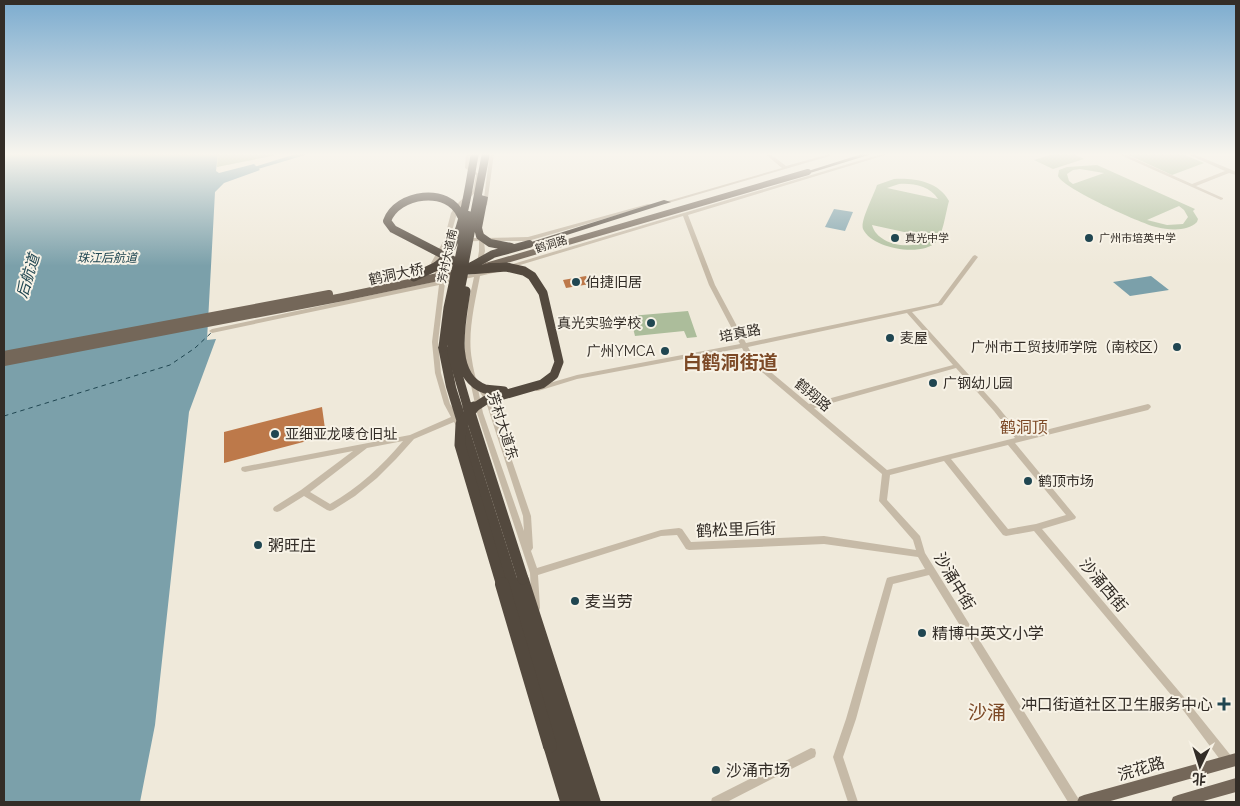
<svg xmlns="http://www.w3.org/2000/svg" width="1240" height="806" viewBox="0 0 1240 806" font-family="Raleway,'Noto Sans SC',sans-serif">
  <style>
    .green { fill: #acbd9b; fill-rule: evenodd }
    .water { fill: #7ba0aa }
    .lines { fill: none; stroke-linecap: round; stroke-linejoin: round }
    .river { fill: #7ba0aa; fill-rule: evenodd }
    .ferry { stroke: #204651; stroke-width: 1; stroke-dasharray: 4.5 4; stroke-linecap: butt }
    .building { fill: #bd794a }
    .minor { fill: #c6baa7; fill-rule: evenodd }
    .major { fill: #746759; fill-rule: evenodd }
    .highway { fill: #53493e; fill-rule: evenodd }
    .major-bridge-far1 { stroke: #746759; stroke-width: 6 }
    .major-bridge { stroke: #746759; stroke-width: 8 }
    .highway-bridge-far3 { stroke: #53493e; stroke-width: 8 }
    .highway-bridge-far2 { stroke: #53493e; stroke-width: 9 }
    .highway-bridge-far1 { stroke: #53493e; stroke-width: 11 }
    .highway-bridge { stroke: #53493e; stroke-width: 14 }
    .poi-dot { fill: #204651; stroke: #f7f2e6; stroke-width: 2 }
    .labels { text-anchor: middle; stroke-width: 4; stroke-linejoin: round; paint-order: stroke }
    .far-poi-label { font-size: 11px; fill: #332d27; stroke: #f7f2e6; text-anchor: start }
    .far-street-label { font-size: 11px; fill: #332d27; stroke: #f7f2e6 }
    .far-water-label { font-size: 12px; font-style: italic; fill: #204651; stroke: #f7f2e6 }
    .street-label { font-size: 14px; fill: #332d27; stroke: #f7f2e6 }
    .poi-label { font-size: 14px; fill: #332d27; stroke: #f7f2e6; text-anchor: start }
    .water-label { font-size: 15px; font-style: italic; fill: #204651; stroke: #f7f2e6 }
    .quarter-label { font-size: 16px; fill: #7c4926; stroke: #f7f2e6 }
    .near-street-label { font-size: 16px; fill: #332d27; stroke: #f7f2e6 }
    .near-poi-label { font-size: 16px; fill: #332d27; stroke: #f7f2e6; text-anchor: start }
    .district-label { font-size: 19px; font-weight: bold; fill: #7c4926; stroke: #f7f2e6 }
    .near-quarter-label { font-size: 19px; fill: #7c4926; stroke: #f7f2e6 }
  </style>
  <rect width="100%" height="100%" fill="#efe9da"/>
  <path class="green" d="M218,153H287L217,167Z
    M1056,153H1072L1084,159L1053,169L1034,160Z
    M1124,153H1180L1204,163L1172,175Z
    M1097,165L1195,209L1193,211L1198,219L1197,222C1187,232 1169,230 1156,227C1140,223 1064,189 1058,176L1059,170L1067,167ZM1080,169L1104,173L1073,184L1069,181L1067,174L1073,170ZM1179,206L1184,210L1188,217L1183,224L1167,225L1147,220Z
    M894,179C914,178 938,181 949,201C946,211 943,235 936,242C922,257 872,249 863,229C860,221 874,195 877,185ZM899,184C913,183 930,186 938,199L887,188ZM872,225L927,237V238C913,252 877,245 872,225Z
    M688,311L697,337L687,338L684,331L635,336L630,316Z"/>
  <path class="water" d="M4,153H218L216,171L219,173L254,164L260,170L224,183L215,192L207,340L216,339L189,412L155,725L140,802H4Z
    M834,209L853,212L845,231L825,227Z
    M1151,276L1169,290L1130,296L1113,282Z"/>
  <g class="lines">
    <path class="river" d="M299,153H312L258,169L254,167Z"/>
    <path class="ferry" d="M4,416L170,365L195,348L212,332"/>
  </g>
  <path class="building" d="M586,276L590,284L566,288L563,280Z
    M322,407L326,436L224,463V432Z"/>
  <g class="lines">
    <path class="minor" d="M466,153H470L469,167L480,175L477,191L463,204L457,213L450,238H479L478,233L481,231L484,233V238L528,237L648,204L652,205L528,241H484L485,251L480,272L495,269L498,271L497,272L480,276C475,302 467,334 472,360C473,368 475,375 477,383H481L492,402L531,516L533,548L531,551L537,568L661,530L679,528L682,529L691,542L824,536L916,550L913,540L879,501L882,474L749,361L742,348L577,379L538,391H536L535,389L536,387L577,375L740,344L709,285L683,216L510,268H506L505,267L506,266L885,153H892L688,215L715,285L746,343L938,303L973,256L975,255L978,257L942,305L912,312L998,407L1022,436L1148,404L1150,405L1151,407L1148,410L1015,443L1076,517L1075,519L1072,520L1042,529L1183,696L1232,757L1233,761L1232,765L1228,766L1224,765L1177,702L1034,531L1006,536L1003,535L944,461L890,475L887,500L920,536L925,553L1078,798L1079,802H1068L929,575L893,584L856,719L843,757L858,802H848L833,757L846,719L886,581L887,578L890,577L925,569L918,557L824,544L689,550L686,549L677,535L661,536L538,575L540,608L539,611L536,612L533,611L532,608L530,573L477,413L465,358V333L469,300L474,277L445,283L438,342L441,373L450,404L465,427L464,429H458L454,422L414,439L396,459L377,478L355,496L333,510L330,511L327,510L304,496L280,511L277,512L274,511L273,509L274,507L301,490L353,451L245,472L242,471L241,469L242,467L410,435L451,417L444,404L435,373L432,342L439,285L212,333L209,331L212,329L438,281L431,263L444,240L451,213L459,202L473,190L476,175L465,168ZM479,241V251L475,274L443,280L437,263L449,242ZM907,313L953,365L809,404L754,358L748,347ZM956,368L994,411L1015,438L887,470L814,408ZM478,389L486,402L523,516L524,531L483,413ZM403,441C382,466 358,488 330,504L310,492L367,448ZM1008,445L1066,515L1036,524L1008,529L951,459Z
      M490,153H494L487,205L485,206L483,205Z
      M764,153H769L786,166L833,153H840L665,204L661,203L782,168Z
      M1116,153H1122L1192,184L1225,171L1185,153H1191L1232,170L1236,172V175L1229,173L1196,186L1223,198V199L1221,200Z
      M811,748L815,749L816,753L815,757L727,802H711L712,798Z"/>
    <path class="major" d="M865,153H875L810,173L805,172Z
      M1236,753V766L1107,802H1077L1079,797L1084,795Z
      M1236,778V792L1200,802H1171L1173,797L1178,795Z"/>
    <path class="highway" d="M481,195L488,197L482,228L478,230L474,228Z
      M664,200L671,202L532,246H529L525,244Z
      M443,344L448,347L456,387L517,578L519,575L523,573L527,575L529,579L601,802H560L543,746L545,741L550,739L554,740L446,387L438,347Z"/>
    <path class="major-bridge-far1" d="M486,266L808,172"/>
    <path class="major-bridge" d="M4,355L329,294
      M4,362L343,297L462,272"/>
    <path class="highway-bridge-far3" d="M478,228L480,236L490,243L511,247
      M435,267C464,247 468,186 475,153
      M457,267L468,215
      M461,267L453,260L393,229L387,221C397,193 449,186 461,216
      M464,267L486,153
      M470,267L493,254L529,244
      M490,267H508"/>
    <path class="highway-bridge-far2" d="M460,266L462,268
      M465,266L453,327L452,354L468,409
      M467,269L473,266
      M469,270L506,267L524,271L532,276L543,293L559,362L554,375L542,384L486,400L472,409
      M414,277L437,266
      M466,291C462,319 448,376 485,389C491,390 498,390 504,391
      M443,347L448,308L457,266"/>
    <path class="highway-bridge-far1" d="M468,407L523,579
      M474,407L461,424L460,445L502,586"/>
    <path class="highway-bridge" d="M502,584L550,746"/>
  </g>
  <linearGradient id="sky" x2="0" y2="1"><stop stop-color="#7caccf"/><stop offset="0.58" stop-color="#f8f5ee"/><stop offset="1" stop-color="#f8f5ee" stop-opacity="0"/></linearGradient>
  <rect width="1240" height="266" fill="url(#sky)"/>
  <g class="poi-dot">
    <circle cx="895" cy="238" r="5"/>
    <circle cx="1089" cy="238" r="5"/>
    <circle cx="576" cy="282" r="5"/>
    <circle cx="651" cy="323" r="5"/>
    <circle cx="890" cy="338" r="5"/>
    <circle cx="1177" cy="347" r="5"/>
    <circle cx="665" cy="351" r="5"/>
    <circle cx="933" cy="383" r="5"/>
    <circle cx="275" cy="434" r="5"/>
    <circle cx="1028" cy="481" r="5"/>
    <circle cx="258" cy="545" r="5"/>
    <circle cx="575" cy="601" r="5"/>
    <circle cx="922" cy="633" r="5"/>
    <path d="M1221.5 696.5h5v5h5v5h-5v5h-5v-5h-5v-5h5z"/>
    <circle cx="716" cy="770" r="5"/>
  </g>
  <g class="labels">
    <g class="far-poi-label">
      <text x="905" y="242">真光中学</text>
      <text x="1099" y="242">广州市培英中学</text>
    </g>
    <g class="far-street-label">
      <text transform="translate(551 244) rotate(-17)" y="4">鹤洞路</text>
      <text transform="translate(447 256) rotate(-78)" y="4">芳村大道南</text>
    </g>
    <g class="far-water-label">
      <text x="107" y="262">珠江后航道</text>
    </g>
    <g class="street-label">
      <text transform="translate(396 274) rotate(-12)" y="5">鹤洞大桥</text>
      <text transform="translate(740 333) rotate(-11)" y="5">培真路</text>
      <text transform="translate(813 395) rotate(40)" y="5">鹤翔路</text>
      <text transform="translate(503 426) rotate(72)" y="5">芳村大道东</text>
    </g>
    <g class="poi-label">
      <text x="586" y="287">伯捷旧居</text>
      <text x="641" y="328" text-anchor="end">真光实验学校</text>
      <text x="900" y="343">麦屋</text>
      <text x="1167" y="352" text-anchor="end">广州市工贸技师学院（南校区）</text>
      <text x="655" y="356" text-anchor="end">广州YMCA</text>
      <text x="943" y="388">广钢幼儿园</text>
      <text x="285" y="439">亚细亚龙唛仓旧址</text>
      <text x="1038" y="486">鹤顶市场</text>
    </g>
    <g class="water-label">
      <text transform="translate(28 276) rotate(-73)" y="5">后航道</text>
    </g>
    <g class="quarter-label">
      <text x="1024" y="433">鹤洞顶</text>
    </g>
    <g class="near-street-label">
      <text transform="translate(736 529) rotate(-2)" y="6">鹤松里后街</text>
      <text transform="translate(955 581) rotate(59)" y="6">沙涌中街</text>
      <text transform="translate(1104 585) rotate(50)" y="6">沙涌西街</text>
      <text transform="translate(1141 768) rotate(-16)" y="6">浣花路</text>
    </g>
    <g class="near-poi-label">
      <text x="268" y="551">粥旺庄</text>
      <text x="585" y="607">麦当劳</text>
      <text x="932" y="639">精博中英文小学</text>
      <text x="1213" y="710" text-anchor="end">冲口街道社区卫生服务中心</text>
      <text x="726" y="776">沙涌市场</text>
    </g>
    <g class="district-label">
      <text x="730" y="369">白鹤洞街道</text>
    </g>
    <g class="near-quarter-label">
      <text x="987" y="719">沙涌</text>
    </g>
  </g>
  <rect width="1240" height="806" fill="none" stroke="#332d27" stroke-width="10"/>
  <g transform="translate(1200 766) rotate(184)" stroke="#f7f2e6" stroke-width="4" paint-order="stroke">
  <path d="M0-4L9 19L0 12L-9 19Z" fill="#332d27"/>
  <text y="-8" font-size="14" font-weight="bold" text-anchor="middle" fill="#332d27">北</text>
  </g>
</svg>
